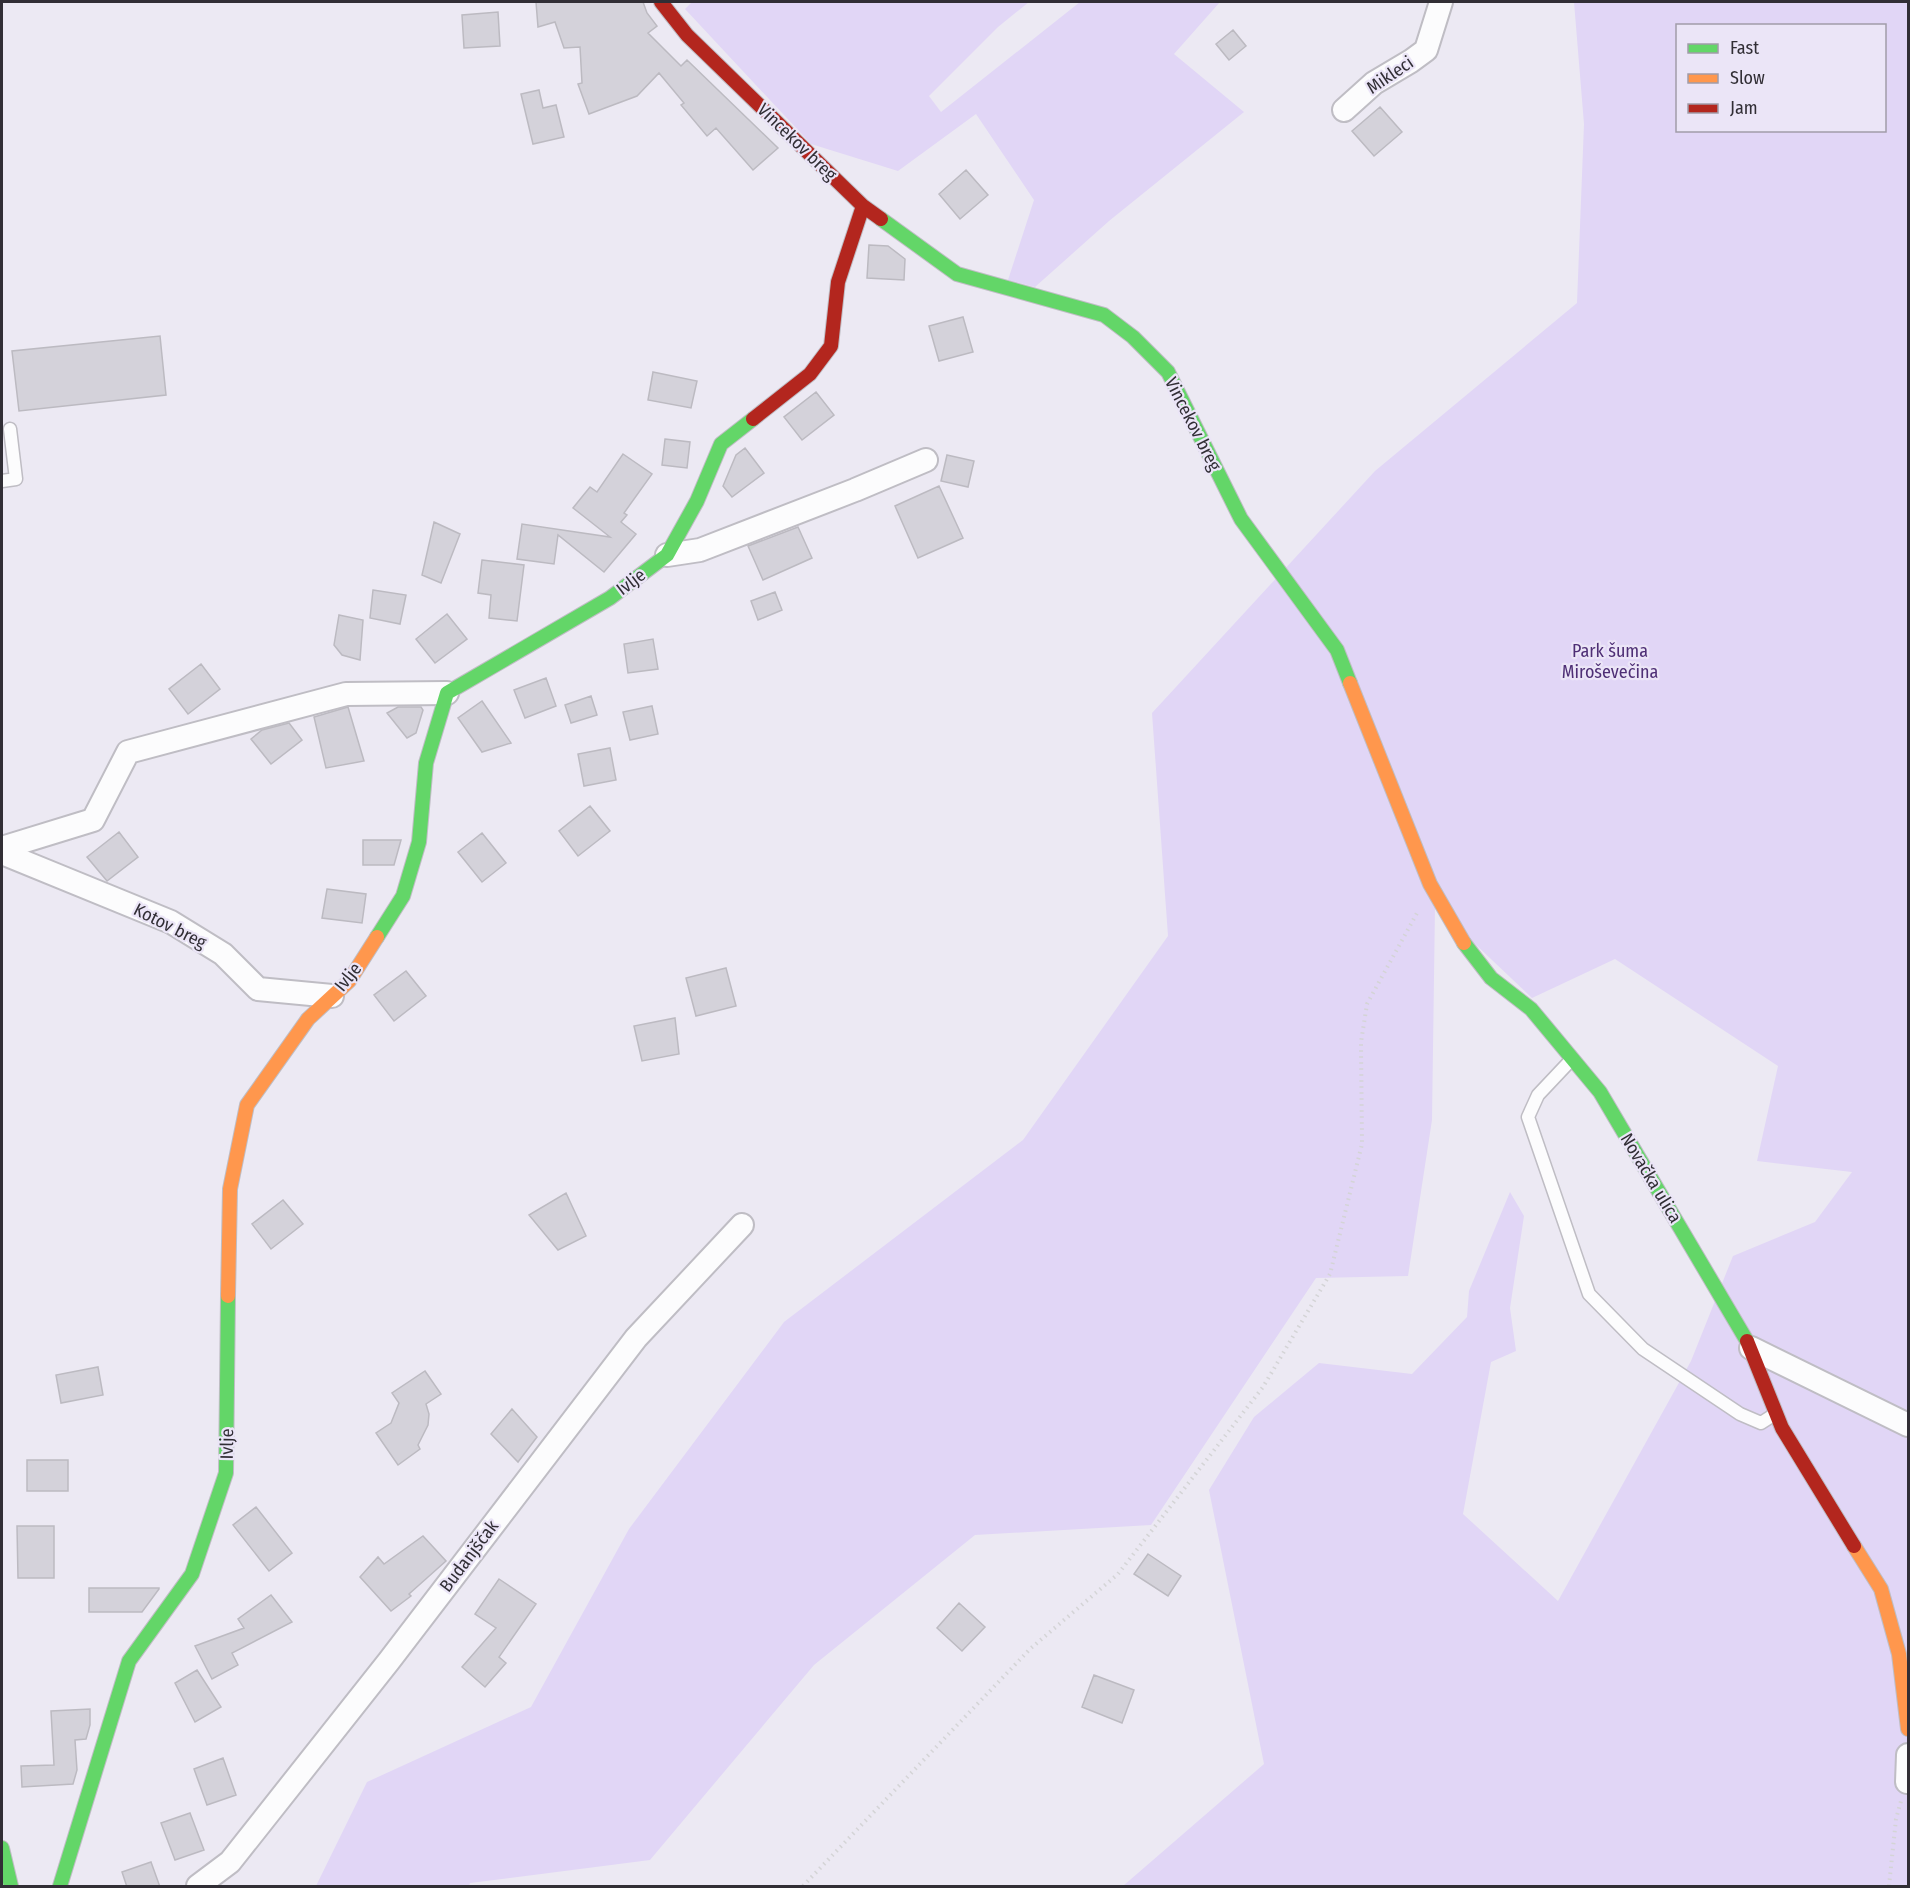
<svg xmlns="http://www.w3.org/2000/svg" width="1910" height="1888" viewBox="0 0 1910 1888" font-family="'Fira Sans Condensed',sans-serif">
  <style>
    .green { fill: #e1d6f6; fill-rule: evenodd }
    .building { fill: #d4d2da; stroke: #bcbac1; stroke-width: 1.5 }
    .lines { fill: none; stroke-linecap: round; stroke-linejoin: round }
    .lane-casing { stroke: #bfbdc4; stroke-width: 15 }
    .street-casing { stroke: #bfbdc4; stroke-width: 26 }
    .fast-casing { stroke: #bfbdc4; stroke-width: 16 }
    .slow-casing { stroke: #bfbdc4; stroke-width: 16 }
    .jam-casing { stroke: #bfbdc4; stroke-width: 16 }
    .path { stroke: #d4d4d6; stroke-width: 4; stroke-dasharray: 1.5 4.5; stroke-linecap: butt }
    .lane { stroke: #fcfcfd; stroke-width: 12 }
    .street { stroke: #fcfcfd; stroke-width: 22 }
    .fast { stroke: #63d668; stroke-width: 14 }
    .slow { stroke: #ff974d; stroke-width: 14 }
    .jam { stroke: #b3261e; stroke-width: 14 }
    .labels { text-anchor: middle; stroke-width: 4.5; stroke-linejoin: round; paint-order: stroke }
    .street-label { font-size: 18px; fill: #312e35; stroke: #ebe5f7 }
    .park-label { font-size: 18px; fill: #4e2f75; stroke: #ebe5f7 }
  </style>
  <rect width="100%" height="100%" fill="#ece9f3"/>
  <path class="green" d="M692,2H1029L998,27L929,96L941,112L1080,2H1220L1174,54L1244,112L1109,221L1035,287L1008,280L1034,200L976,114L898,171L811,144L685,9Z
    M1574,2H1908V1886H1123L1264,1764L1209,1490L1254,1417L1319,1363L1412,1374L1467,1317L1469,1291L1510,1192L1524,1216L1510,1308L1516,1351L1491,1362L1463,1514L1558,1601L1691,1361L1733,1256L1815,1222L1852,1172L1757,1161L1778,1066L1615,959L1532,998L1435,906L1432,1120L1408,1276L1316,1278L1151,1525L975,1535L814,1665L650,1860L470,1883L469,1886H316L367,1782L531,1707L629,1529L784,1322L1023,1140L1168,936L1152,713L1375,471L1577,303L1584,124ZM1678,26H1884V130H1678Z"/>
  <path class="building" d="M536,2H643L647,13L657,26L648,33L681,66L687,60L778,148L753,170L716,128L707,136L681,105L684,103L659,73L637,96L589,114L578,84L582,83L580,47L564,48L555,22L538,27Z
    M498,12L500,46L464,48L462,15Z
    M1233,30L1246,46L1229,60L1216,44Z
    M539,90L543,108L556,105L564,137L533,144L521,94Z
    M1380,107L1402,132L1374,156L1352,131Z
    M966,170L988,195L960,219L939,194Z
    M869,245L888,246L905,259L904,280L867,278Z
    M963,317L973,352L939,361L929,326Z
    M160,336L166,395L19,411L12,351Z
    M653,372L697,381L691,408L648,400Z
    M816,392L834,415L802,440L784,417Z
    M665,439L690,442L687,468L662,465Z
    M745,448L764,473L732,497L723,486L736,455Z
    M623,454L652,474L624,513L627,515L621,522L636,534L604,572L558,535L554,564L517,559L522,524L610,537L573,508L590,487L597,492Z
    M947,455L974,461L968,487L941,481Z
    M939,486L963,538L918,558L895,506Z
    M434,522L460,534L441,583L422,575Z
    M798,527L812,558L763,580L748,546Z
    M482,560L524,565L517,621L489,618L491,595L478,593Z
    M373,590L406,595L400,624L370,618Z
    M775,592L782,610L758,620L751,601Z
    M447,614L467,639L435,663L416,639Z
    M339,615L363,620L360,660L342,655L334,645Z
    M653,639L658,669L628,673L624,644Z
    M201,664L220,689L188,714L169,689Z
    M546,678L556,706L525,718L514,690Z
    M591,696L597,715L571,723L565,705Z
    M482,701L511,743L482,752L458,718Z
    M652,706L658,734L630,740L623,712Z
    M348,707L364,761L326,768L314,717Z
    M398,707H421L423,710L416,733L407,738L387,713Z
    M289,723L302,740L271,764L251,739L262,730Z
    M610,748L616,780L584,786L578,754Z
    M590,806L610,831L578,856L559,831Z
    M119,832L138,857L107,881L87,857Z
    M482,833L506,863L482,882L458,852Z
    M363,840H401L394,865H363Z
    M327,889L366,894L362,923L322,918Z
    M726,968L736,1006L696,1016L686,978Z
    M406,971L426,996L394,1021L374,995Z
    M675,1018L679,1054L642,1061L634,1026Z
    M566,1193L586,1236L558,1250L529,1215Z
    M283,1200L303,1224L271,1249L252,1224Z
    M98,1367L103,1395L61,1403L56,1375Z
    M425,1371L441,1394L426,1404L429,1414L428,1425L418,1445L420,1449L398,1465L376,1433L391,1423L399,1403L392,1393Z
    M512,1409L537,1437L518,1462L491,1434Z
    M27,1460H68V1491H27Z
    M256,1507L292,1553L269,1571L233,1525Z
    M17,1526H54V1578H18Z
    M423,1536L446,1561L409,1594L411,1596L391,1611L360,1577L378,1557L384,1564Z
    M1148,1554L1181,1576L1168,1596L1134,1574Z
    M499,1579L536,1604L499,1657L506,1663L485,1687L462,1667L496,1628L475,1614Z
    M89,1588H159V1589L142,1612H89Z
    M271,1595L292,1622L232,1653L238,1665L212,1679L195,1646L244,1628L238,1619Z
    M959,1603L985,1627L962,1651L937,1628Z
    M197,1670L221,1707L195,1722L175,1683Z
    M1094,1675L1134,1690L1122,1723L1082,1707Z
    M90,1709V1725L86,1739L75,1740L77,1770L73,1784L22,1787L21,1766L54,1765L51,1711Z
    M223,1758L236,1795L207,1805L194,1769Z
    M190,1813L204,1850L175,1860L161,1823Z
    M151,1862L160,1887H127L122,1872Z"/>
  <g class="lines">
    <g class="lane-casing">
      <path id="lane" d="M2,481L16,479L10,429
        M1571,1060L1538,1095L1528,1117L1589,1294L1643,1349L1740,1414L1761,1423L1775,1414"/>
    </g>
    <g class="street-casing">
      <path id="street" d="M1344,110L1374,83L1411,61L1426,50L1441,2
        M667,555L700,550L855,490L926,460
        M2,848L93,820L128,752L346,694L447,693
        M2,853L171,922L223,954L258,989L332,996
        M1751,1348L1908,1425
        M1907,1782L1908,1755
        M198,1886L230,1862L389,1661L636,1338L742,1225"/>
    </g>
    <g class="fast-casing">
      <path id="fast" d="M881,219L957,274L1104,315L1133,337L1168,372L1241,519L1337,650L1350,683
        M377,937L403,896L419,842L426,763L447,693L610,598L667,555L697,501L721,444L753,419
        M1464,943L1491,978L1531,1009L1600,1092L1747,1341
        M2,1848L11,1886
        M60,1886L129,1661L192,1574L226,1473L228,1296"/>
    </g>
    <g class="slow-casing">
      <path id="slow" d="M1350,683L1430,884L1464,943
        M228,1296L230,1189L247,1105L308,1019L349,981L377,937
        M1854,1546L1881,1589L1899,1654L1908,1729"/>
    </g>
    <g class="jam-casing">
      <path id="jam" d="M661,2L687,35L863,206L881,219
        M753,419L810,374L831,346L838,282L863,206
        M1747,1341L1782,1428L1854,1546"/>
    </g>
    <path class="path" d="M803,1886L1030,1649L1118,1574L1263,1387L1330,1274L1362,1144L1361,1042L1367,1004L1417,913
      M1889,1886L1896,1819L1901,1801"/>
    <use href="#lane" class="lane"/>
    <use href="#street" class="street"/>
    <use href="#fast" class="fast"/>
    <use href="#slow" class="slow"/>
    <use href="#jam" class="jam"/>
  </g>
  <g class="labels">
    <g class="street-label">
      <text transform="translate(1390 75) rotate(-34)" y="6">Mikleci</text>
      <text transform="translate(797 142) rotate(44)" y="6">Vincekov breg</text>
      <text transform="translate(1193 424) rotate(63)" y="6">Vincekov breg</text>
      <text transform="translate(631 582) rotate(-37)" y="6">Ivlje</text>
      <text transform="translate(170 926) rotate(27)" y="6">Kotov breg</text>
      <text transform="translate(348 977) rotate(-51)" y="6">Ivlje</text>
      <text transform="translate(1651 1178) rotate(59)" y="6">Novačka ulica</text>
      <text transform="translate(227 1444) rotate(-89)" y="6">Ivlje</text>
      <text transform="translate(469 1556) rotate(-53)" y="6">Budanjščak</text>
    </g>
    <g class="park-label">
      <text x="1610" y="657">Park šuma<tspan x="1610" dy="21">Miroševečina</tspan></text>
    </g>
  </g>
  <rect width="1910" height="1888" fill="none" stroke="#312e35" stroke-width="6"/>
  <rect x="1676" y="24" width="210" height="108" fill="#ebe5f7" stroke="#a19ca9" stroke-width="1.5"/>
  <rect x="1688" y="44" width="30" height="9" fill="#63d668" stroke="#a19ca9" stroke-width="1.5"/>
  <text x="1730" y="54" font-size="18" fill="#312e35">Fast</text>
  <rect x="1688" y="74" width="30" height="9" fill="#ff974d" stroke="#a19ca9" stroke-width="1.5"/>
  <text x="1730" y="84" font-size="18" fill="#312e35">Slow</text>
  <rect x="1688" y="104" width="30" height="9" fill="#b3261e" stroke="#a19ca9" stroke-width="1.5"/>
  <text x="1730" y="114" font-size="18" fill="#312e35">Jam</text>
</svg>
